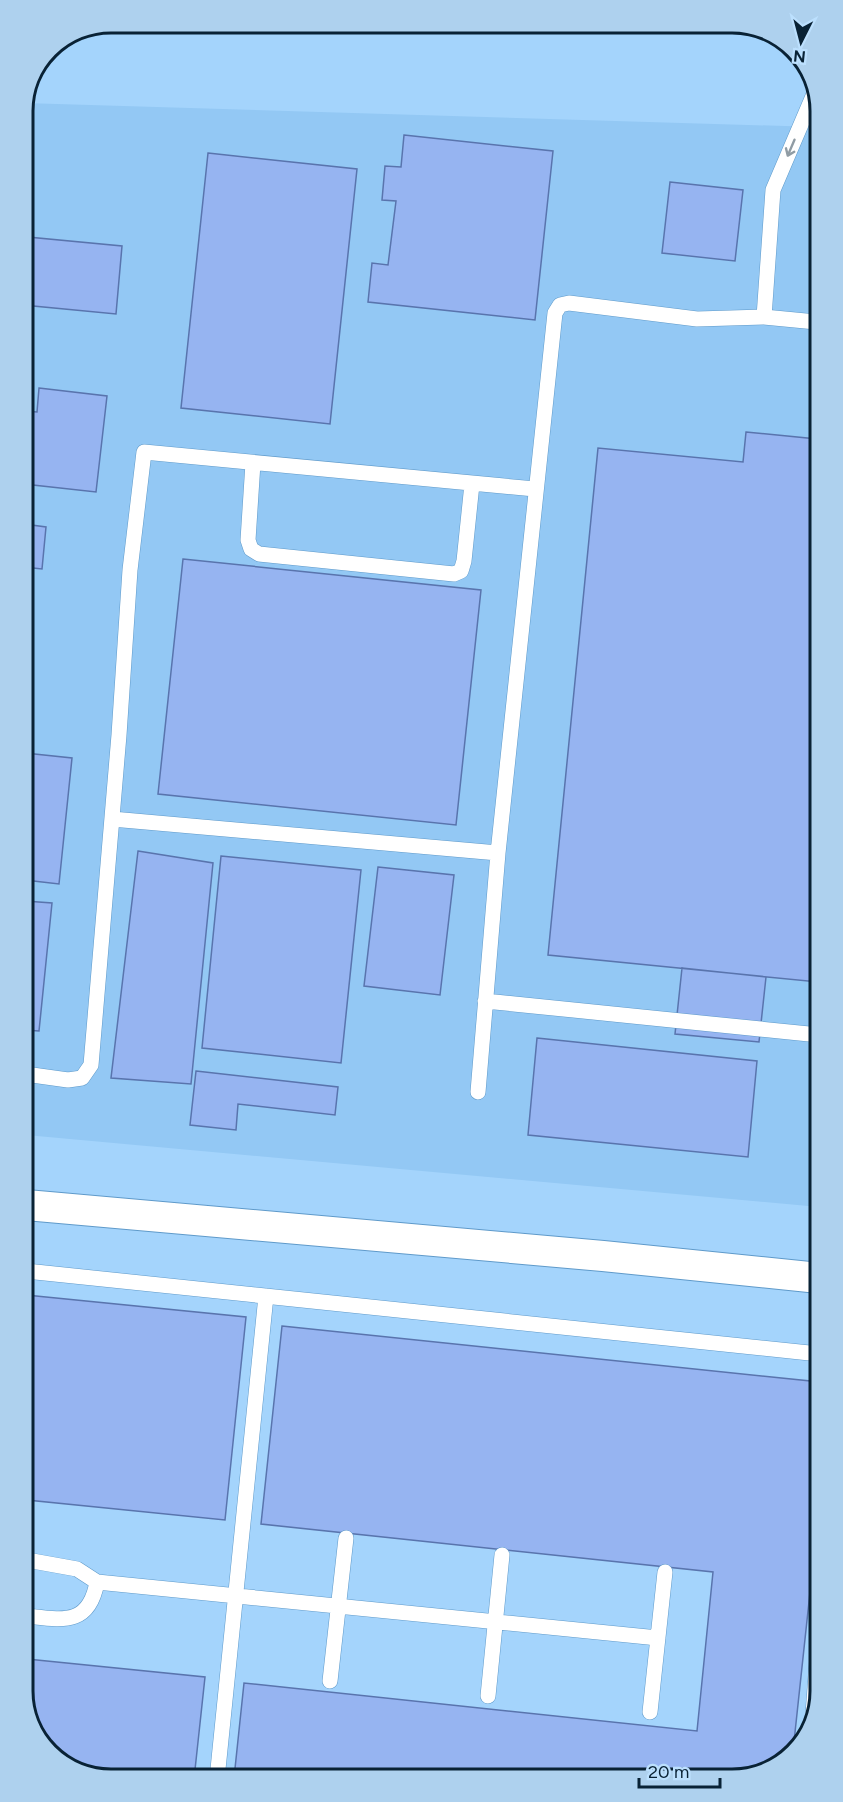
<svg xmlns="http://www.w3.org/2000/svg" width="843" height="1802" viewBox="0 0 843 1802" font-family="Figtree,sans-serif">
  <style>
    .built { fill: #93c8f4 }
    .building { fill: #96b4f1; stroke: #5974ad; stroke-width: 1.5 }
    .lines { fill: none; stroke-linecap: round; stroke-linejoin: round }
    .service-casing { stroke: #5f9aca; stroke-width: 16 }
    .minor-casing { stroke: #5f9aca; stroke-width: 32 }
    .service { stroke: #fff; stroke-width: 15 }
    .minor { stroke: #fff; stroke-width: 30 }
    .oneway { stroke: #909ca4 }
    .rim { fill: none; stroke: #092235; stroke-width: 3 }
  </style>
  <rect width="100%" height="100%" fill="#a4d4fc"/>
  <path class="built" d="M24,103L816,127L819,1207L26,1135Z"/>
  <path class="building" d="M404,135L553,151L535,320L368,302L372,263L388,265L396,201L382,200L385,166L401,167Z
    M208,153L357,169L330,424L181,408Z
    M670,182L743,190L735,261L662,253Z
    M23,183L33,184L28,237L122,246L116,314L23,305Z
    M23,325L33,326L24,409Z
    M39,388L107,396L96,492L24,484V411L37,412Z
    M746,432L817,439L818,982L548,955L598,448L743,462Z
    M24,524L46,527L42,569L24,567Z
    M183,559L481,590L456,825L158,794Z
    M25,753L72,758L59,884L25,880Z
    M138,851L213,863L191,1084L111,1078Z
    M221,856L361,870L341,1063L202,1048Z
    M378,867L454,875L440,995L364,986Z
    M25,901L52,903L39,1031L25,1030Z
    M682,968L766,977L759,1042L675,1034Z
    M537,1038L757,1061L748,1157L528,1135Z
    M196,1071L338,1087L335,1115L238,1104L236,1130L190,1125Z
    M819,1118V1162H814Z
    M26,1295L246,1317L225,1520L27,1500Z
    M282,1326L820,1382V1499L793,1751L761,1775L234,1778L244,1683L697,1731L713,1572L261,1524Z
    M27,1659L205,1677L194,1779H105L57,1761L27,1720Z"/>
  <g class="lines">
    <g class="service-casing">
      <path id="service" d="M764,317L773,190L814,94L815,81
        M253,463L248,540L251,549L259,554L454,574L461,571L464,561L472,484
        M112,819L498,853
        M485,1001L819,1035
        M25,1074L68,1080L82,1078L91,1065L119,735L130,570L144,452L535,489
        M478,1092L498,853L555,313L560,305L569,303L697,319L764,317L816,322
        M26,1271L819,1354
        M27,1560L77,1569L97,1582L658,1638
        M27,1616C63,1620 89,1626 97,1582
        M330,1681L346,1538
        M488,1696L502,1555
        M650,1712L665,1572
        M813,1714L820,1623
        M217,1779L266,1296"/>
    </g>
    <g class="minor-casing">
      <path id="minor" d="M26,1205L603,1256L819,1278"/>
    </g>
    <use href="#service" class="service"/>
    <use href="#minor" class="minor"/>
  </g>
  <defs><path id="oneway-shaft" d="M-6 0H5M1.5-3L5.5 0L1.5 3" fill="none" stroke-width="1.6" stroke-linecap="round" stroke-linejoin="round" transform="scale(1.5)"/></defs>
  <use class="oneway" href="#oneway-shaft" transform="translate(791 148) rotate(113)"/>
  <path d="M0 0H843V1802H0ZM111 33H732A78 78 0 0 1 810 111V1691A78 78 0 0 1 732 1769H111A78 78 0 0 1 33 1691V111A78 78 0 0 1 111 33Z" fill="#aed1ee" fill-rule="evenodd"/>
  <path class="rim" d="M111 33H732A78 78 0 0 1 810 111V1691A78 78 0 0 1 732 1769H111A78 78 0 0 1 33 1691V111A78 78 0 0 1 111 33Z"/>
  <g transform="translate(801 42) rotate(186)" stroke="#bce0fe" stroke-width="4.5" paint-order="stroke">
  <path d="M0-4.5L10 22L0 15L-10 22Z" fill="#092235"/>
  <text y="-9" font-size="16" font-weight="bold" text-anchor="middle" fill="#092235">N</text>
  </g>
  <path d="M639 1778v9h81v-9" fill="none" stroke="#092235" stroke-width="3"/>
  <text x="648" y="1778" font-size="18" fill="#092235" stroke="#bce0fe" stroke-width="4.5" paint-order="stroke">20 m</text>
</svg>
